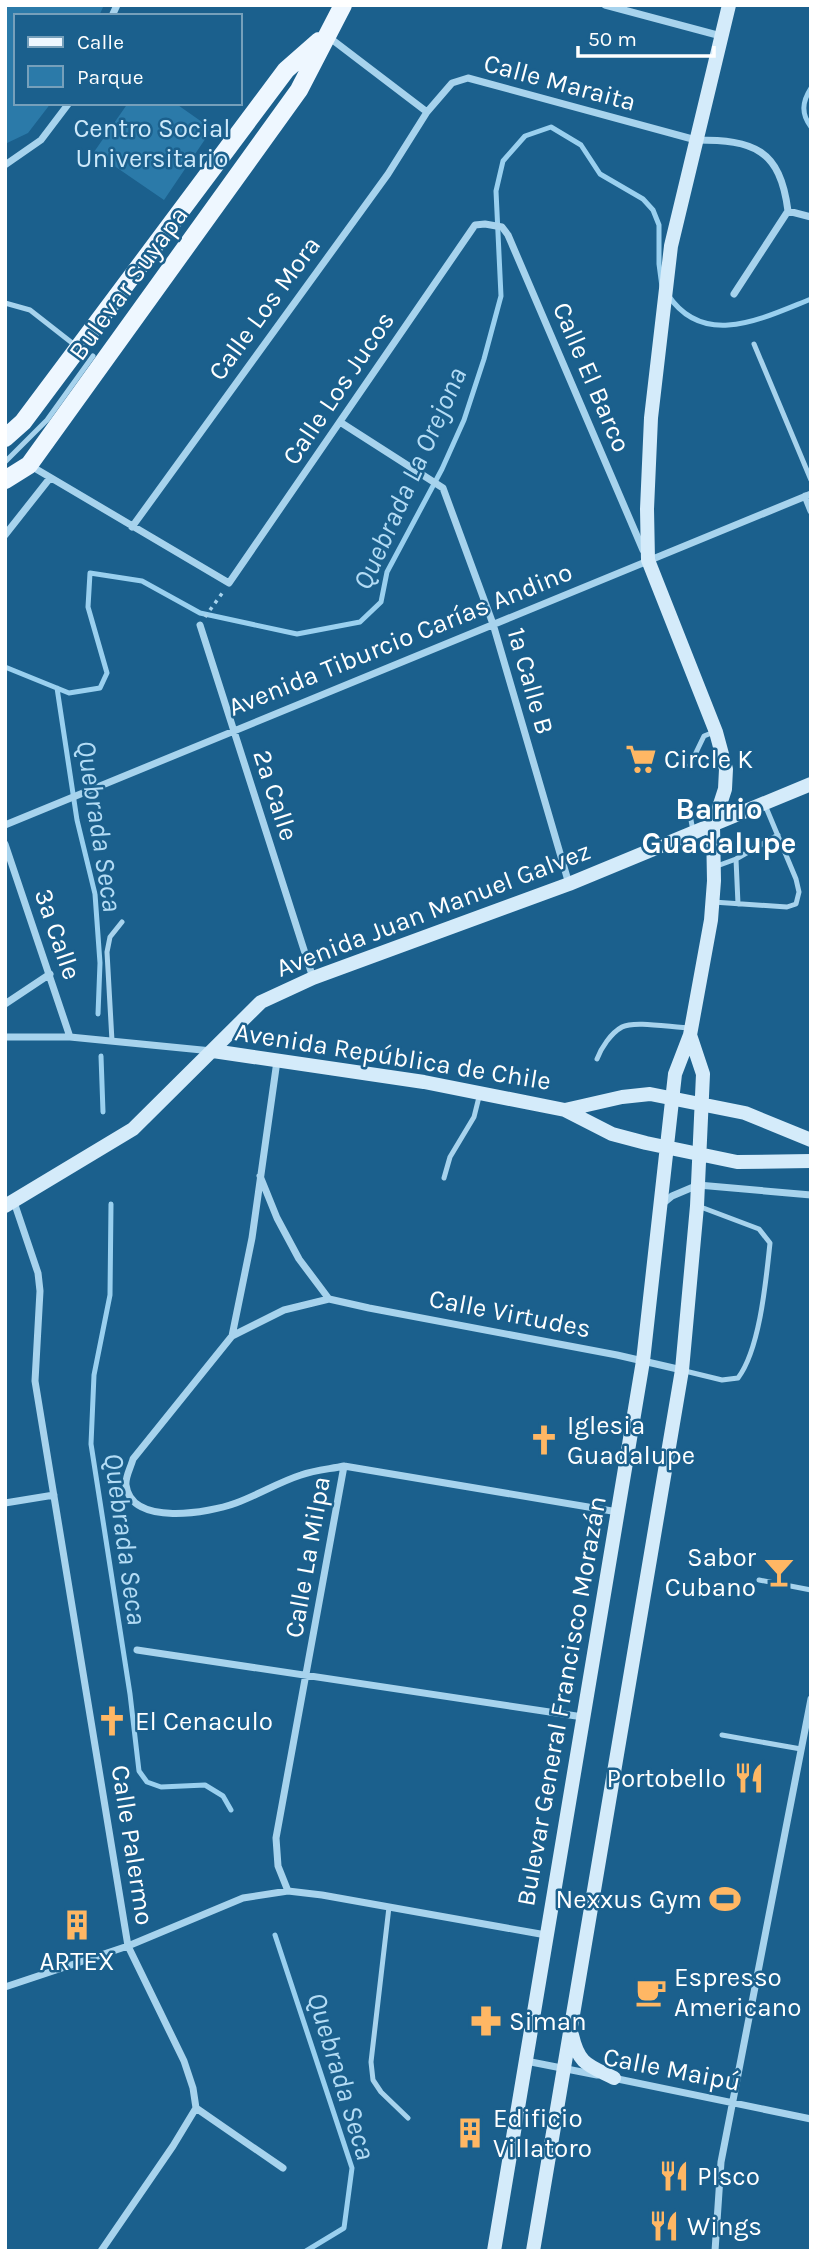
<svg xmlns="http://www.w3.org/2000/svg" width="816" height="2256" viewBox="0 0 816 2256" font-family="Karla,sans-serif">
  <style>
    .green { fill: #2b7aa9 }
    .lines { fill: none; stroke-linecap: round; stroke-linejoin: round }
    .stream { stroke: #9ad0ef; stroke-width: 5 }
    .path { stroke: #a7d3ed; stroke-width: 3.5; stroke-dasharray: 3.5 5; stroke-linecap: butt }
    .lane { stroke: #a7d3ed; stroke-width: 5 }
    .street { stroke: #a7d3ed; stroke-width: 7 }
    .secondary { stroke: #d4ebfa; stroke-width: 14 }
    .primary { stroke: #eef7ff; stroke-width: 18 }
    .labels { text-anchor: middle; stroke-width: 5; stroke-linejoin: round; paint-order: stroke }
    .street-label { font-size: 26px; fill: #fff; stroke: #1b608d }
    .park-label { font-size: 26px; fill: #cde9fa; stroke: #1b608d }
    .poi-label { font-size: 26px; fill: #fff; stroke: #1b608d; text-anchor: start }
    .water-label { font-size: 28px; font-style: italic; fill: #b3dcf5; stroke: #1b608d }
    .quarter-label { font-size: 30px; font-weight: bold; fill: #fff; stroke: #1b608d }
  </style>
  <rect width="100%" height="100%" fill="#1b608d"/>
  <path class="green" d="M5,5H104L99,16H16V103H51L28,133L5,144Z
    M128,103H175L212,129L164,200L94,152Z"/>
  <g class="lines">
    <path class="stream" d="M811,88C802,102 801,114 811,127
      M668,295C704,349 763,318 811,299
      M5,667L69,693L100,688L107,673L88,607L90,573L142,581L200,613L297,634L360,622L381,602L387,572L442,469L464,420L484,359L501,296L496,191L503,161L525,136L551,127L581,145L600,174L643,199L653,210L659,225V264L662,287
      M57,688L77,820L95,894L100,963L98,1014
      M101,1056L103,1112
      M111,1204L110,1295L94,1375L91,1444L130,1694L139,1771L147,1782L161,1787L205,1785L223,1796L231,1810
      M275,1935L352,2168L344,2228L306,2251"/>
    <path class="path" d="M205,617L223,592"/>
    <path class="lane" d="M5,303L30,310L76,346
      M754,344L811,480
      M5,462L47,420L93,356
      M690,765L704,736L714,732
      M689,809L693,831
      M736,859L738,904
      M717,866L736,859L778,835
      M713,902L787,907L796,904L799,892L796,879L765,805
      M112,1041L107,952L110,937L122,922
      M597,1059C601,1048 611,1033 622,1027C635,1020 674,1028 691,1028
      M444,1178L450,1157L474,1117L480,1093
      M685,1371L722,1380L738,1378C760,1349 766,1280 770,1243L759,1229L698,1206
      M759,1580L811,1590
      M722,1735L801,1749
      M389,1907L371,2062L373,2080L381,2092L408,2118"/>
    <path class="street" d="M605,5L721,36
      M112,16L117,5
      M326,35L427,112L452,83L468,78L696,140C754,140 780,149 788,211L811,217
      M5,165L41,140L69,103
      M734,294L788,211
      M340,422L443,488L493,624L569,884
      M31,466L229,583L475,225L485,224L502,227L508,235L643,550
      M805,496L811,511
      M132,527L388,174L427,112
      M5,535L50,478
      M200,625L313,978
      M5,825L811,494
      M5,844L70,1037
      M5,1004L50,974
      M5,1037H70L212,1051
      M277,1061L252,1238L232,1336L133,1459C131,1467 125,1477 126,1485C131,1527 209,1513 236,1503C258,1495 279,1482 301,1475C315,1470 330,1469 344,1466L618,1512
      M260,1176L277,1218L299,1259L329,1299
      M14,1202L38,1273L40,1291L35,1381L128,1946L184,2061L193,2088L196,2108L173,2146L101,2251
      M661,1205L672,1196L698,1185L811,1195
      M232,1336L284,1310L329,1299L369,1308L617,1355L682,1370
      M5,1503L54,1495
      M137,1650L583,1717
      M288,1891L278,1866L276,1838L344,1466
      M5,1987L128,1946L243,1898L288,1891L322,1895L546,1935
      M526,2061L597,2075
      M613,2078L811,2119
      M196,2108L283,2168
      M715,2251L721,2162L811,1699"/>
    <path class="secondary" d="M213,1051L424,1082L565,1110L612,1134L646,1143L737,1162L811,1161
      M565,1110L622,1097L650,1094L745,1113L811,1140
      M5,1206L133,1129L261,1002L313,978L569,884L811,784
      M572,2035C579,2065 588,2065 614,2078
      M494,2251L643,1361L675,1074L690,1035L711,920L714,881L713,826L725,789L726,769L716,732L648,560L647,509L651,418L671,246L729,5
      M533,2251L682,1370L697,1206L703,1074L690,1035"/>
    <path class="primary" d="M5,438L23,422L286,70L319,41
      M5,480L29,465L299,90L343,5"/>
  </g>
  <defs>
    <g id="supermarket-bare" transform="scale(2.415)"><path d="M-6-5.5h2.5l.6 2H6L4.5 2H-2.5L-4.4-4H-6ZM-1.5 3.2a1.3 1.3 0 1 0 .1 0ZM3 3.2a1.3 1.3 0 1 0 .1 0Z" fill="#ffb764" stroke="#1b608d" stroke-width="2.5" paint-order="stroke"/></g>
    <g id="church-bare" transform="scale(2.415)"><path d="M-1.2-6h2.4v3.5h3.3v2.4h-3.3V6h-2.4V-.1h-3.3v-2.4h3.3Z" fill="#ffb764" stroke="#1b608d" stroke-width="2.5" paint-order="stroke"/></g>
    <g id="bar-bare" transform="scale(2.415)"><path d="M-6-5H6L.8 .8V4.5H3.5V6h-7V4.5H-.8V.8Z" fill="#ffb764" stroke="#1b608d" stroke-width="2.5" paint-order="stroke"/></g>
    <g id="restaurant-bare" transform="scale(2.415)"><path d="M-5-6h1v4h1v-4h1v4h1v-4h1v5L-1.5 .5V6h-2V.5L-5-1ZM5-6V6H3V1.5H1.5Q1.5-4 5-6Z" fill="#ffb764" stroke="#1b608d" stroke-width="2.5" paint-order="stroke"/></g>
    <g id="stadium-bare" transform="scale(2.415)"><path d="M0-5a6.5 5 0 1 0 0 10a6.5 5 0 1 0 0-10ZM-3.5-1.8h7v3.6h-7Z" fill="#ffb764" stroke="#1b608d" stroke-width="2.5" paint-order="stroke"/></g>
    <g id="building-bare" transform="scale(2.415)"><path d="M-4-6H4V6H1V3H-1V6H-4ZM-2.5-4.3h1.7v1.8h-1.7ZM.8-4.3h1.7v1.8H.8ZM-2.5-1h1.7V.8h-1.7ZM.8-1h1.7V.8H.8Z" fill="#ffb764" stroke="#1b608d" stroke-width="2.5" paint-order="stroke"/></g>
    <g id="cafe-bare" transform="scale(2.415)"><path d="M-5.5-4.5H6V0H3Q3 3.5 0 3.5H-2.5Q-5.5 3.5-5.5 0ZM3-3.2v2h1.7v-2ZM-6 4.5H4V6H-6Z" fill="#ffb764" stroke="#1b608d" stroke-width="2.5" paint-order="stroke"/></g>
    <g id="pharmacy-bare" transform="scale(2.415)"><path d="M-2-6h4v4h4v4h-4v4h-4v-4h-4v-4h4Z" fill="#ffb764" stroke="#1b608d" stroke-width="2.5" paint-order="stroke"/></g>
  </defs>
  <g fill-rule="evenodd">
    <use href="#supermarket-bare" x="641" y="759"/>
    <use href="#church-bare" x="544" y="1440"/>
    <use href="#bar-bare" x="779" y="1572"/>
    <use href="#church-bare" x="112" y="1721"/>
    <use href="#restaurant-bare" x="749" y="1778"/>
    <use href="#stadium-bare" x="725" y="1899"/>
    <use href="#building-bare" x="77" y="1925"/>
    <use href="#cafe-bare" x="651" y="1992"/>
    <use href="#pharmacy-bare" x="486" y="2021"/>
    <use href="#building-bare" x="470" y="2133"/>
    <use href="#restaurant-bare" x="674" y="2176"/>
    <use href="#restaurant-bare" x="664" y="2226"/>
  </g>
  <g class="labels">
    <g class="street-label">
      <text transform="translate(560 82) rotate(15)" y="9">Calle Maraita</text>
      <text transform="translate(128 283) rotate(-54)" y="9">Bulevar Suyapa</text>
      <text transform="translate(264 308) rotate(-54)" y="9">Calle Los Mora</text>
      <text transform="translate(592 377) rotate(67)" y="9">Calle El Barco</text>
      <text transform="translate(338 388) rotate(-56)" y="9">Calle Los Jucos</text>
      <text transform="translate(400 639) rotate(-22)" y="9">Avenida Tiburcio Carías Andino</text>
      <text transform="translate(531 681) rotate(74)" y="9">1a Calle B</text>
      <text transform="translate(276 795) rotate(72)" y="9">2a Calle</text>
      <text transform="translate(433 909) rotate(-21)" y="9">Avenida Juan Manuel Galvez</text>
      <text transform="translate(58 934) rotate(71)" y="9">3a Calle</text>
      <text transform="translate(393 1056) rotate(9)" y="9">Avenida República de Chile</text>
      <text transform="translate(510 1313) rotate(11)" y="9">Calle Virtudes</text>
      <text transform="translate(307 1557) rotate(-80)" y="9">Calle La Milpa</text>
      <text transform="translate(561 1701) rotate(-80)" y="9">Bulevar General Francisco Morazán</text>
      <text transform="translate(133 1845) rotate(81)" y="9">Calle Palermo</text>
      <text transform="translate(672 2069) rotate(11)" y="9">Calle Maipú</text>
    </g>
    <g class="park-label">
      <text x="152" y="137">Centro Social<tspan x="152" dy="30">Universitario</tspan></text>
    </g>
    <g class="poi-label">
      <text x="664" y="768">Circle K</text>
      <text x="567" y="1434">Iglesia<tspan x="567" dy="30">Guadalupe</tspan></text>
      <text x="756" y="1566" text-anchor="end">Sabor<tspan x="756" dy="30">Cubano</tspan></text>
      <text x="135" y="1730">El Cenaculo</text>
      <text x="726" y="1787" text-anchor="end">Portobello</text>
      <text x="702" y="1908" text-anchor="end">Nexxus Gym</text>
      <text x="77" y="1970" text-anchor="middle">ARTEX</text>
      <text x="674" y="1986">Espresso<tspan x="674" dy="30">Americano</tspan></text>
      <text x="509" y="2030">Siman</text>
      <text x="493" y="2127">Edificio<tspan x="493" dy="30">Villatoro</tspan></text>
      <text x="697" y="2185">PIsco</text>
      <text x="687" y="2235">Wings</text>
    </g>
    <g class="water-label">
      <text transform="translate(409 478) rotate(-66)" y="10">Quebrada La Orejona</text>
      <text transform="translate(100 826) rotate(81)" y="10">Quebrada Seca</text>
      <text transform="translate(126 1539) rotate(82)" y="10">Quebrada Seca</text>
      <text transform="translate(342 2076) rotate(73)" y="10">Quebrada Seca</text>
    </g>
    <g class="quarter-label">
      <text x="719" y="819">Barrio<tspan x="719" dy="34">Guadalupe</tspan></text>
    </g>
  </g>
  <rect width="816" height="2256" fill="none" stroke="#ffffff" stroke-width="14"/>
  <rect x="14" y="14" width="228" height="91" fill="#1b608d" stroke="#76a0bb" stroke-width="2"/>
  <rect x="28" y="37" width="35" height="10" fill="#eef7ff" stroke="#76a0bb" stroke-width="2"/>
  <text x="77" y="49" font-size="21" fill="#ffffff">Calle</text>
  <rect x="28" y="66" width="35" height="21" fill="#2b7aa9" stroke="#76a0bb" stroke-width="2"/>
  <text x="77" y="84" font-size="21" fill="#ffffff">Parque</text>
  <path d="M578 46v10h136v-10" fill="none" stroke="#ffffff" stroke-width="3.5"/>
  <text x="588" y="46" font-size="21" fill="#ffffff" stroke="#1b608d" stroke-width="5" paint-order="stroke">50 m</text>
</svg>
